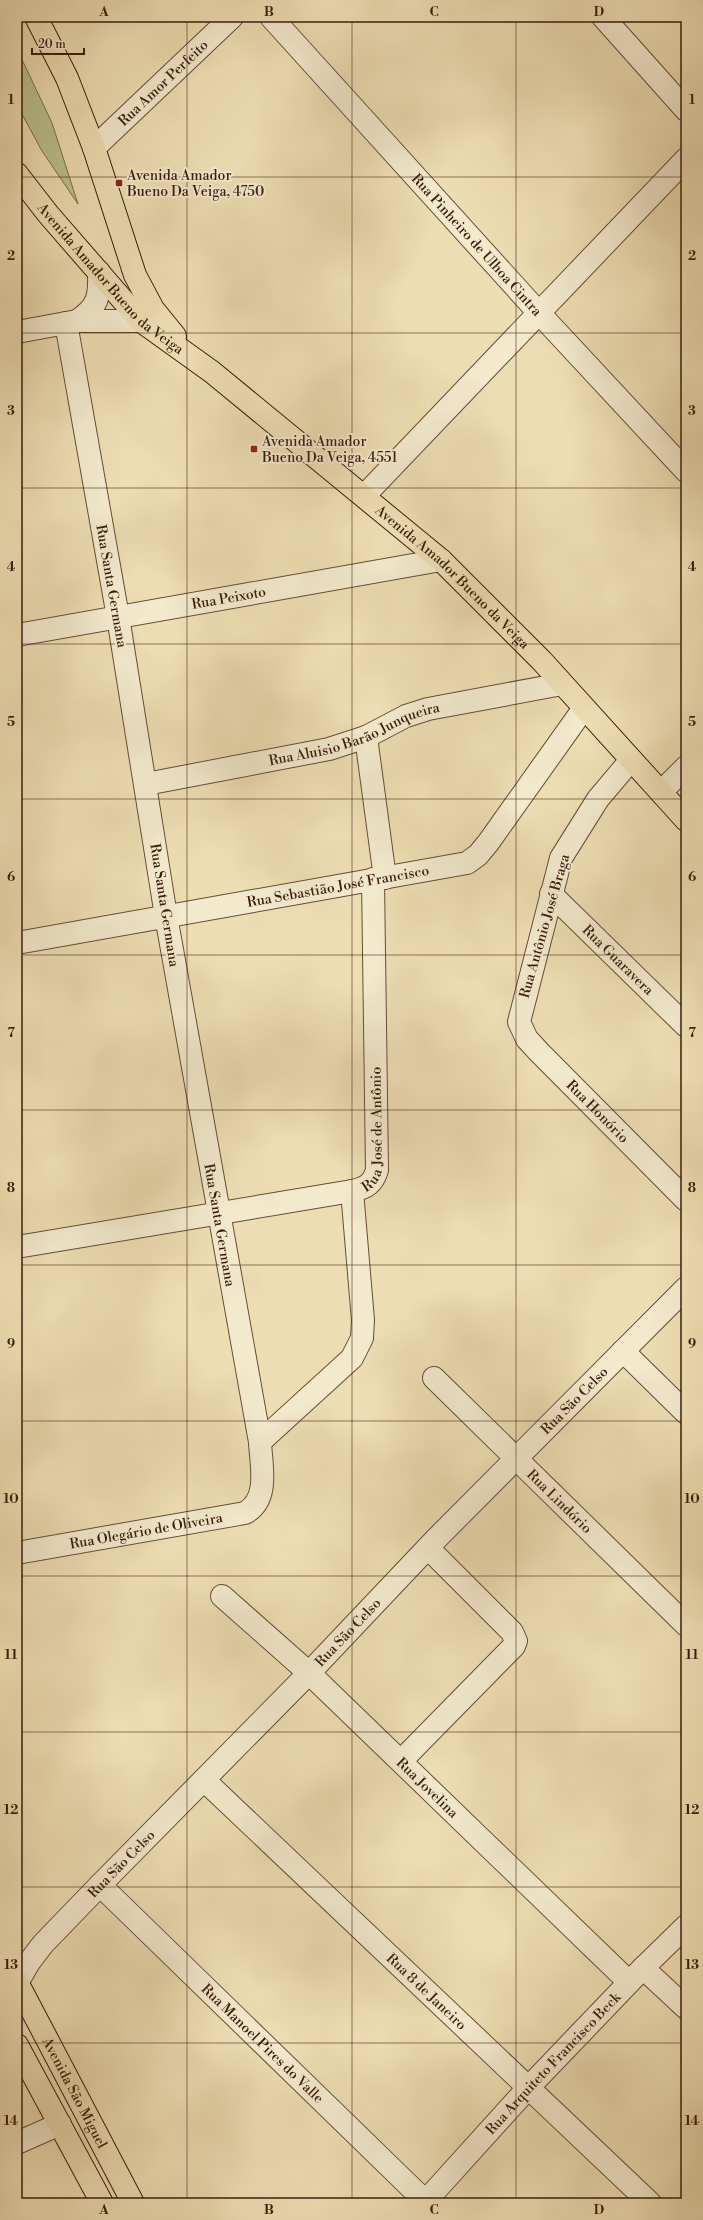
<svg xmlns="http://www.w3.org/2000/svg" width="703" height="2220" viewBox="0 0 703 2220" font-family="'Libre Bodoni',serif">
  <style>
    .green { fill: #bac08b; stroke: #7a6e4b }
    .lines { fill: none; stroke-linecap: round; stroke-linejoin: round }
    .minor-casing { stroke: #674c35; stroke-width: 24 }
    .major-casing { stroke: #3a1b0b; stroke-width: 24 }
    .minor { stroke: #f3e9cd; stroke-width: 22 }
    .major { stroke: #edddb2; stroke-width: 22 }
    .grid { fill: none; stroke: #3a1b0b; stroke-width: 1; stroke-opacity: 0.55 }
    .poi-dot { fill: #8f2418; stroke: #f3e9cd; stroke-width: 1.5 }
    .labels { text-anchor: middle; stroke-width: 4; stroke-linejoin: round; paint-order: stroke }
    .street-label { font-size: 14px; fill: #3a1b0b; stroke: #f3e9cd }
    .poi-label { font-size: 14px; fill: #3a1b0b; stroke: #f3e9cd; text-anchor: start }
    .neatline { fill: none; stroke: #3a1b0b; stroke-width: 1.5 }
    .grid-label { font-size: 13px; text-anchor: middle; font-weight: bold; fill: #3a1b0b }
  </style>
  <rect width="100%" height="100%" fill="#edddb2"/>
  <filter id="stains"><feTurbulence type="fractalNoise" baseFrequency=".005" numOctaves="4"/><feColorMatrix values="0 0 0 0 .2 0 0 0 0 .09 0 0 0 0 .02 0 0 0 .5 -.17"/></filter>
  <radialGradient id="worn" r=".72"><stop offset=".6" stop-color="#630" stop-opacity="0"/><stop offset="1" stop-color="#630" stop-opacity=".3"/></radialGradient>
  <path class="green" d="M17,49L52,123L78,204L42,151L17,105Z"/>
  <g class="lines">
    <g class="minor-casing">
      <g id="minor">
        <path id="s1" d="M271,17L539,313L686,471"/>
        <path d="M603,17L686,110"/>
        <path id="s2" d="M94,148L232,17"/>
        <path d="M77,321C98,307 100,297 99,272"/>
        <path d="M17,332L77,321H141"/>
        <path d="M364,496L686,159"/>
        <path id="s3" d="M17,635L441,560"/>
        <path d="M366,737L385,878"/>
        <path id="s4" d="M631,760L598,799L561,858L519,1022L527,1039L539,1052L686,1200"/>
        <path id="s5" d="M146,784L329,749L366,737L406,716L428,709L562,684"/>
        <path d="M661,792L686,767"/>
        <path id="s6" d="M551,894L686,1026"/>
        <path id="s7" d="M17,943L467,863L478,855L488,843L584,708"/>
        <path d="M17,1247L352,1191"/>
        <path d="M623,1351L686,1413"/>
        <path id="s8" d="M434,1378L686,1625"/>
        <path id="s9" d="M260,1442L352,1358L362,1338L363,1320L352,1191C366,1188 373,1184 377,1170L373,879"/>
        <path id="s10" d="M17,1553L245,1513C270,1499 261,1466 260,1442L166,916L118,617L66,323"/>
        <path id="s11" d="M222,1596L309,1673L629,1982"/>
        <path d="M401,1761L514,1646L516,1641L512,1632L428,1548"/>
        <path id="s12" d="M204,1780L650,2203"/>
        <path id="s13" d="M100,1885L425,2201"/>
        <path d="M643,1968L686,2008"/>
        <path id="s14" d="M17,1983L30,1961L43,1944L100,1885L309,1673L435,1540L686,1288"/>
        <path d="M17,2143L60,2124"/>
        <path id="s15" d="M424,2203L528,2088L643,1968L686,1926"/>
      </g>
    </g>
    <g class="major-casing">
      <g id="major">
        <path d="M36,17L67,78L94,148L135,275L153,309L175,336"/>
        <path id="s16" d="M17,174L48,214L141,321L212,372L441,560L542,661L686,820"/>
        <path id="s17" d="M17,1982L133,2203"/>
        <path d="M17,2045L102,2203"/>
      </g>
    </g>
    <use href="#minor" class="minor"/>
    <use href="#major" class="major"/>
  </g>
  <path class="grid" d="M187,17V2203M352,17V2203M516,17V2203M17,177H686M17,333H686M17,488H686M17,644H686M17,799H686M17,955H686M17,1110H686M17,1265H686M17,1421H686M17,1576H686M17,1732H686M17,1887H686M17,2043H686"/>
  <g class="poi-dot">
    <rect x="115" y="179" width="8" height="8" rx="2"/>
    <rect x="250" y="445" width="8" height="8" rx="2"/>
  </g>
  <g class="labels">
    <g class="street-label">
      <text dy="5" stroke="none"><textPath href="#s2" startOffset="95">Rua Amor Perfeito</textPath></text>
      <text dy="5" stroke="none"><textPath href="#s1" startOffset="307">Rua Pinheiro de Ulhoa Cintra</textPath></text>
      <text dy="5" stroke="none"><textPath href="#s16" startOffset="141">Avenida Amador Bueno da Veiga</textPath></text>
      <text dy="5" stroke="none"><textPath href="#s16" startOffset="596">Avenida Amador Bueno da Veiga</textPath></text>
      <text transform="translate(112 586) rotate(80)" y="5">Rua Santa Germana</text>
      <text dy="5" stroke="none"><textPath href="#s3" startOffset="215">Rua Peixoto</textPath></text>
      <text dy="5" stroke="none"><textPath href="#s5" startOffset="215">Rua Aluisio Barão Junqueira</textPath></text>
      <text dy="5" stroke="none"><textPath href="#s7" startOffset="326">Rua Sebastião José Francisco</textPath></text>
      <text transform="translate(165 905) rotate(81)" y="5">Rua Santa Germana</text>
      <text transform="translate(544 926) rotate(-74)" y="5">Rua Antônio José Braga</text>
      <text dy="5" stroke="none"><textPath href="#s6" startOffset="94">Rua Guaravera</textPath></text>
      <text dy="5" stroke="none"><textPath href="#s4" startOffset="410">Rua Honório</textPath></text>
      <text dy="5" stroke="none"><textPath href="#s9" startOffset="369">Rua José de Antônio</textPath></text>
      <text transform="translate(220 1225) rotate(80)" y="5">Rua Santa Germana</text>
      <text dy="5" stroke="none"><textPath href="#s14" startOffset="807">Rua São Celso</textPath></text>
      <text dy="5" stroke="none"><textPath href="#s8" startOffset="176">Rua Lindório</textPath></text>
      <text dy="5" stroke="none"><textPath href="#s10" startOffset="131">Rua Olegário de Oliveira</textPath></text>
      <text dy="5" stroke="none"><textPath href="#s14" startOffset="483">Rua São Celso</textPath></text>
      <text dy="5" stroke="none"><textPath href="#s11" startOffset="281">Rua Jovelina</textPath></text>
      <text dy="5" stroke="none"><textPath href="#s14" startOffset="159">Rua São Celso</textPath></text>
      <text dy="5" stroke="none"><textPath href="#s12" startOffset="307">Rua 8 de Janeiro</textPath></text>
      <text dy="5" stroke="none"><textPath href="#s13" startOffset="227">Rua Manoel Pires do Valle</textPath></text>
      <text dy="5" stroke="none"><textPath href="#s15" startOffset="190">Rua Arquiteto Francisco Beck</textPath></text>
      <text dy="5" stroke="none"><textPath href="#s17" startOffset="125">Avenida São Miguel</textPath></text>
    </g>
    <g class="poi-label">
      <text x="127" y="180">Avenida Amador<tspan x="127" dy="16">Bueno Da Veiga, 4750</tspan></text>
      <text x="262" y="446">Avenida Amador<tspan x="262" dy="16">Bueno Da Veiga, 4551</tspan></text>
    </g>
  </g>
  <rect width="703" height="2220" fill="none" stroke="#edddb2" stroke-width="44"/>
  <path d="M32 48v6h52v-6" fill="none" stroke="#3a1b0b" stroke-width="2"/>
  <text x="38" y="48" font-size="12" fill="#3a1b0b" stroke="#f3e9cd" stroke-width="3" paint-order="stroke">20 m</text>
  <rect x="22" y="22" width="659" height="2176" class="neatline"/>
  <g class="grid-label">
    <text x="104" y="16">A</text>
    <text x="269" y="16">B</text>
    <text x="434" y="16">C</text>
    <text x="599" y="16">D</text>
    <text x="11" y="104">1</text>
    <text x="692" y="104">1</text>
    <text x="11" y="260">2</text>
    <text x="692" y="260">2</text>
    <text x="11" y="415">3</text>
    <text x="692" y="415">3</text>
    <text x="11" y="571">4</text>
    <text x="692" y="571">4</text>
    <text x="11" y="726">5</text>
    <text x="692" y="726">5</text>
    <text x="11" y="881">6</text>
    <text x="692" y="881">6</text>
    <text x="11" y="1037">7</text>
    <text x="692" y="1037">7</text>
    <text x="11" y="1192">8</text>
    <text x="692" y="1192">8</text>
    <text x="11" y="1348">9</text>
    <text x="692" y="1348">9</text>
    <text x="11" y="1503">10</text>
    <text x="692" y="1503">10</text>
    <text x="11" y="1659">11</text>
    <text x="692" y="1659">11</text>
    <text x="11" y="1814">12</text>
    <text x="692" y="1814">12</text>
    <text x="11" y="1969">13</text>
    <text x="692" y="1969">13</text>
    <text x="11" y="2125">14</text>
    <text x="692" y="2125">14</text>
    <text x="104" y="2214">A</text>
    <text x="269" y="2214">B</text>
    <text x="434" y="2214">C</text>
    <text x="599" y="2214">D</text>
  </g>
  <rect width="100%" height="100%" filter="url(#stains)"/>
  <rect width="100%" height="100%" fill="url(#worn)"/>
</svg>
